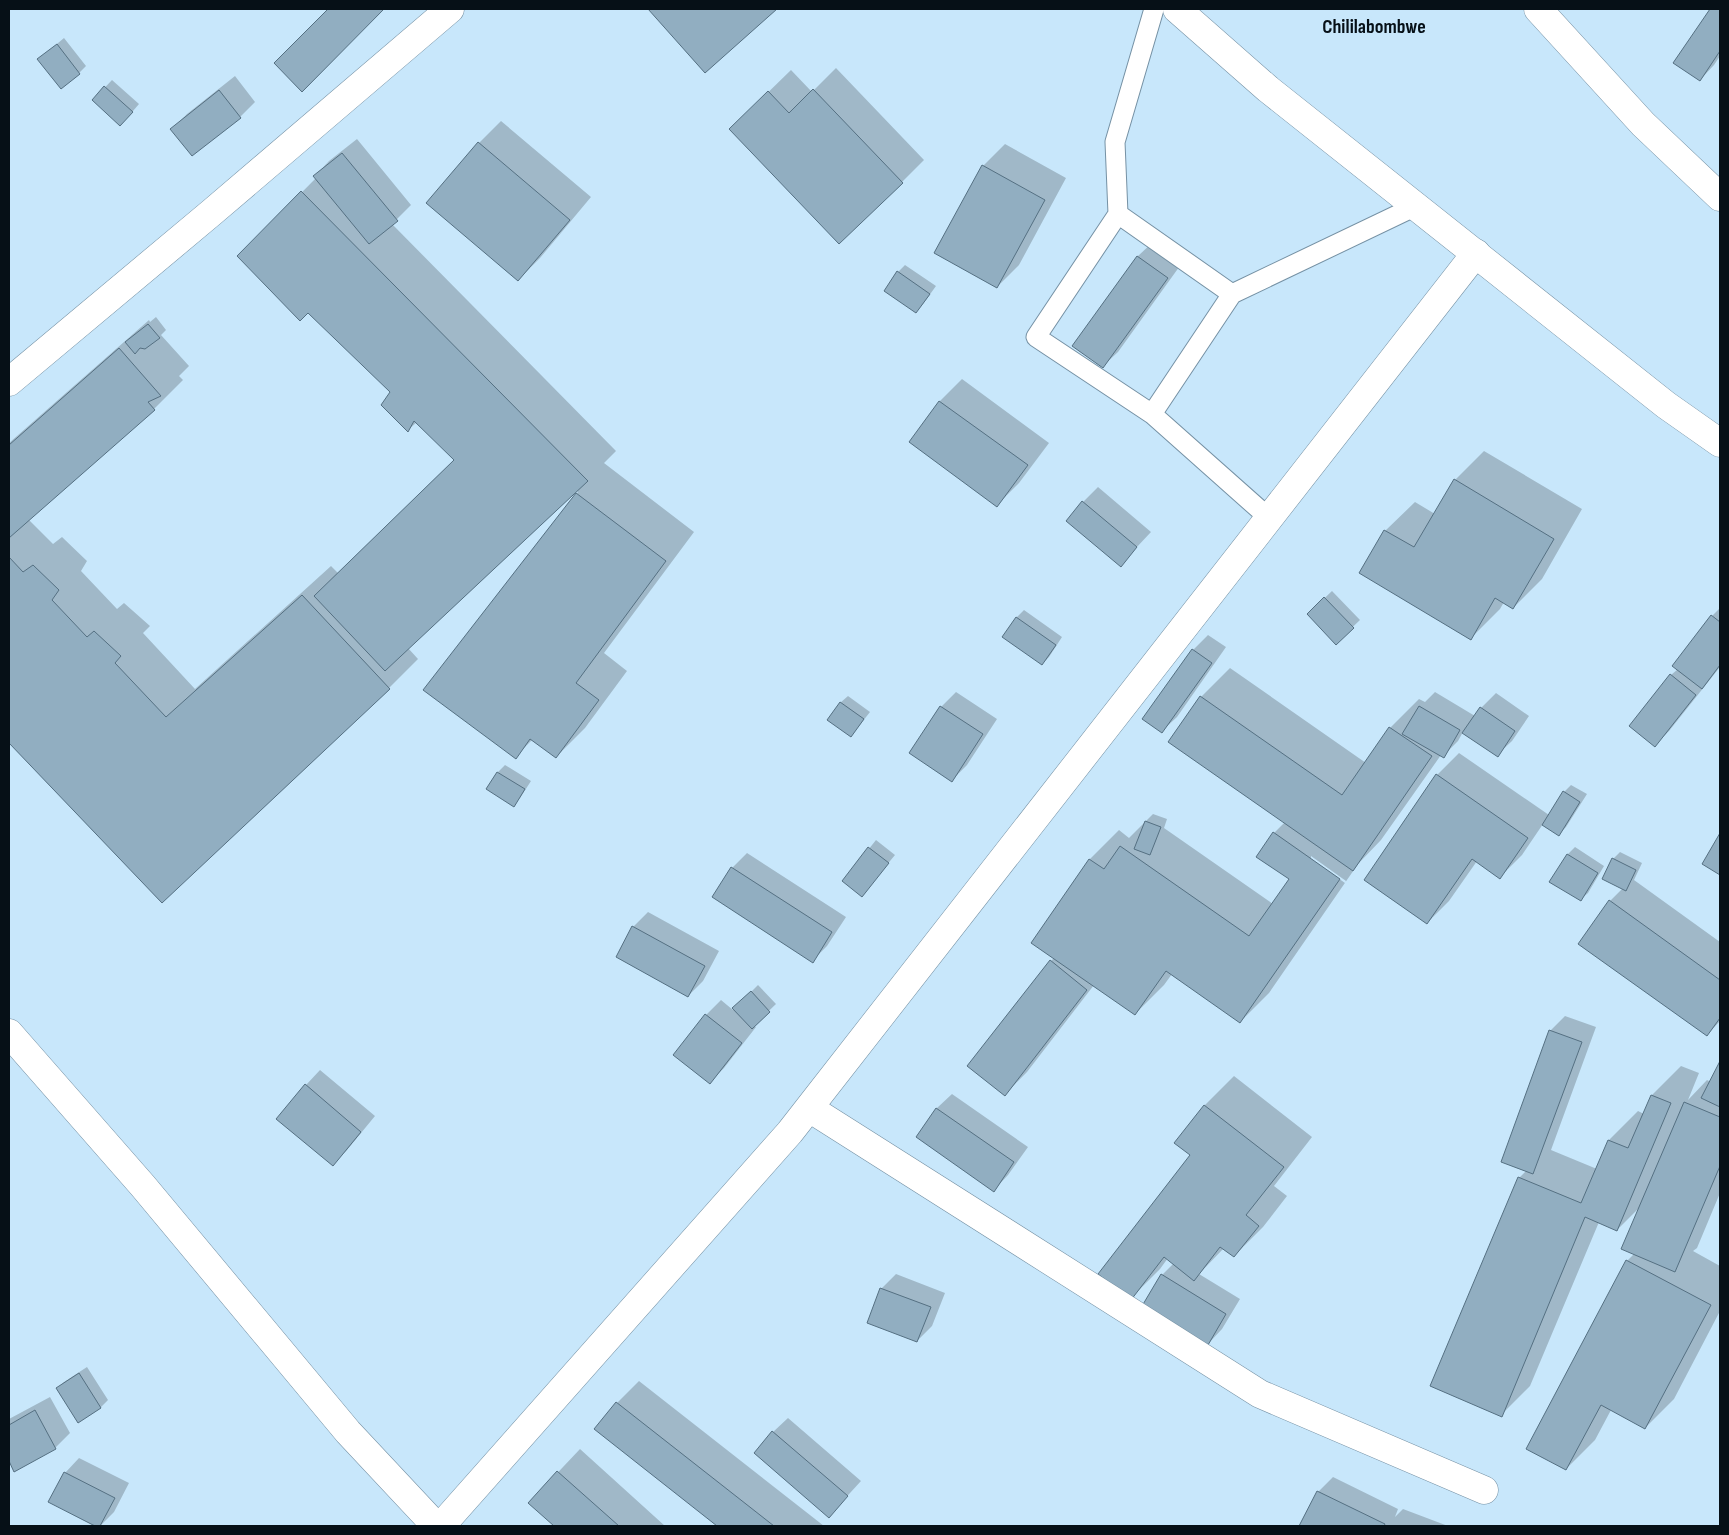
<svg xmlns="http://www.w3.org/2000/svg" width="1729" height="1535" viewBox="0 0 1729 1535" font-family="'Sofia Sans Condensed',sans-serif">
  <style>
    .shadow { fill: #0003; fill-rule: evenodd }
    .building { fill: #91aec1; stroke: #557082 }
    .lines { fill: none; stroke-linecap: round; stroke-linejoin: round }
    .lane-casing { stroke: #7591a4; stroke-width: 21 }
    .street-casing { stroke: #7591a4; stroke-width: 29 }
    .secondary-casing { stroke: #7591a4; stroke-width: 29 }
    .lane { stroke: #fff; stroke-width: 19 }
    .street { stroke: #fff; stroke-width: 28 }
    .secondary { stroke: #fff; stroke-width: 28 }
    .labels { text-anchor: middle; stroke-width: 5; stroke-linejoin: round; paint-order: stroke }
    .district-label { font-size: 20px; font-weight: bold; fill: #061017; stroke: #c8e7fb }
  </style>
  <rect width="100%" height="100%" fill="#c8e7fb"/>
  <path class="shadow" d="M329,9H382L302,90L276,63Z
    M650,9H775L705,71Z
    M1711,9H1720V56L1714,65L1700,80L1675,63Z
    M64,38L86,66L79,73L39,59Z
    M836,68L924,160L902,182L753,107L791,70L812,92Z
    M235,76L255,102L240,117L192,155L172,129L187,114Z
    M112,80L139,104L127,118L93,100Z
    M501,121L591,197L540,258L518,280L479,143Z
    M357,139L411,205L392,224L616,451L604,463L694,532L604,653L627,671L585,728L556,757L533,739L515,757L425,690L578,492L577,491L408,648L418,659L389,688L162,902L9,741V443L149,320L150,322L156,317L166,330L161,335L189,366L179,376L183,380L154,409L28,519L53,544L62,537L87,561L81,571L117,609L124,603L150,626L143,633L195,689L331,566L338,573L455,459L417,422L408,430L391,392L308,312L239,256L316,178L315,176L329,161Z
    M1005,144L1066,178L1019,265L997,287L983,166Z
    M1153,242L1182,263L1118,352L1103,366L1074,345L1138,256Z
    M905,265L936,286L923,304L916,311L898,272Z
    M962,379L1049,443L1019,483L997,505L911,442L940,401Z
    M1484,451L1582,509L1542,579L1513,608L1504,602L1500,609L1471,638L1360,573L1385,531L1415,502L1435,514L1455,480Z
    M1098,487L1151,532L1120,565L1083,502Z
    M1332,591L1360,620L1336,643L1308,614Z
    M1720,608V667L1669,731L1654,746L1671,675L1678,669L1712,616Z
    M1024,610L1062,637L1049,657L1042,664L1003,637L1017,617Z
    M1208,635L1226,647L1177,717L1162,731L1144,718L1193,650Z
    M1230,668L1366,763L1390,728L1419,699L1425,702L1435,692L1475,716L1481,708L1496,693L1529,716L1512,741L1497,755L1463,732L1458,741L1443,756L1441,755L1381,840L1358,864L1269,993L1240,1022L1172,974L1164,985L1135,1014L1094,985L1027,1072L1005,1094L1051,961L1055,957L1033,942L1090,859L1119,830L1129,838L1153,814L1167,819L1164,828L1273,904L1290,879L1258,856L1274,833L1285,822L1201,697ZM1311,856L1346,881L1345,883L1311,859Z
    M956,692L997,719L967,765L952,780L941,707Z
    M848,696L870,712L851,736L840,703Z
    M1459,753L1549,815L1564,792L1571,785L1587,794L1566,827L1559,834L1543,824L1522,855L1500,877L1477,861L1449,901L1427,923L1437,775Z
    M505,765L531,781L520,798L513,805L498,772Z
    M876,840L895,855L862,895L844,880Z
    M1575,847L1604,866L1588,893L1580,900L1568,854Z
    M1620,852L1642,863L1634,880L1720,942V1021L1707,1035L1610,901L1623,888L1613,859Z
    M747,853L846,917L827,946L812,961L732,868Z
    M648,912L719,951L703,981L688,996L633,927Z
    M758,985L776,1004L753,1026L756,1027L724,1068L710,1082L706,1015L721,1000L733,1010Z
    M1565,1016L1596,1027L1551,1150L1597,1169L1609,1140L1638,1111L1644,1114L1652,1095L1681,1066L1699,1073L1688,1100L1707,1080L1711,1082L1720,1064V1193L1697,1248L1693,1251L1720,1266V1311L1674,1399L1645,1428L1611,1410L1595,1440L1566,1469L1528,1448L1627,1261L1635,1253L1641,1206L1617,1230L1599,1222L1530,1386L1501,1415L1519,1178L1527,1170L1550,1031Z
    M320,1070L375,1116L347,1150L332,1165L306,1085Z
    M1234,1076L1312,1137L1274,1186L1287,1196L1263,1227L1234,1256L1224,1248L1199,1274L1240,1299L1222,1329L1208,1344L1162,1275L1174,1263L1168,1258L1160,1269L1131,1298L1192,1155L1176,1142L1205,1105Z
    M952,1094L1028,1147L1008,1175L994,1190L918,1137L937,1108Z
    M896,1274L945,1293L932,1326L917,1341L881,1289Z
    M87,1367L108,1400L101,1407L78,1421L57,1389L64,1382Z
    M639,1381L824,1526H719L596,1429L617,1403Z
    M50,1397L70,1433L55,1448L15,1470L9,1459V1419Z
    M788,1418L861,1481L829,1516L773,1432Z
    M580,1449L665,1526H555L529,1503Z
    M79,1458L129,1483L114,1512L100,1526L50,1502L65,1473Z
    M1333,1477L1398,1509L1395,1517L1403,1509L1448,1526H1301L1318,1492Z"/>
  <path class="building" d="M328,9H384L302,92L274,63Z
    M648,9H777L705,73Z
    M1710,9H1720V51L1700,81L1673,63Z
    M57,44L80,74L61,89L37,59Z
    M104,86L133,112L120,126L92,100Z
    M813,89L903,183L839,244L729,129L768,91L789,113Z
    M219,90L241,118L192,156L170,129Z
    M478,142L570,220L518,281L426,203Z
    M342,153L398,221L369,244L313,176Z
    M982,165L1045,200L997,288L934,253Z
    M301,191L588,481L385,671L314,596L454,460L414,421L408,432L381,405L390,392L308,313L300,321L237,256Z
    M1137,256L1168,278L1103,368L1072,346Z
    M897,271L930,294L916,313L884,291Z
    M148,324L160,338L145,349L140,348L135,354L125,342Z
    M119,348L161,396L148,402L155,410L9,538V445Z
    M939,401L1028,465L997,507L909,442Z
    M1454,479L1554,539L1513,609L1495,598L1471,640L1359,573L1384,530L1414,547Z
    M576,493L666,561L576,683L599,700L556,758L530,739L516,759L423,690Z
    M1082,501L1137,547L1121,567L1066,521Z
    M9,557L23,572L33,565L59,590L52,600L87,637L94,631L121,656L115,663L166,717L302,595L390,689L162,903L9,743Z
    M1324,597L1354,628L1336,645L1307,614Z
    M1711,615L1720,622V665L1702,689L1672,666Z
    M1016,617L1056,645L1042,665L1002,637Z
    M1192,649L1212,663L1162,733L1142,719Z
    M1670,674L1696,695L1655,747L1629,726Z
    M1200,696L1342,795L1389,727L1432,756L1353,871L1168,742Z
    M840,702L864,719L851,737L827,720Z
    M940,706L983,734L952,782L909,753Z
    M1419,706L1460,730L1444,758L1402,734Z
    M1480,707L1515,731L1498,757L1462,733Z
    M497,772L525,789L514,807L486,789Z
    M1436,774L1528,838L1500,879L1472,859L1427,924L1364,880Z
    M1563,791L1580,802L1559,836L1542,825Z
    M1145,821L1161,827L1150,855L1134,849Z
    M1273,832L1340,879L1240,1023L1166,971L1135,1015L1031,943L1089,859L1104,869L1120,846L1249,936L1289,879L1256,857Z
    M1720,833V875L1702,864Z
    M868,847L889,863L862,897L842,881Z
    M1567,854L1598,873L1581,901L1549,882Z
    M1612,858L1636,870L1626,891L1602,879Z
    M731,867L832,932L813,963L712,897Z
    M1609,900L1720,980V1018L1707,1036L1578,944Z
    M632,926L705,966L688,997L616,957Z
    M1050,960L1087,990L1005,1096L967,1066Z
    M751,991L770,1012L752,1029L732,1008Z
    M705,1014L742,1043L710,1084L673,1055Z
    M1549,1030L1582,1042L1533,1174L1501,1162Z
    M1720,1061V1107L1701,1098Z
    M305,1084L361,1132L333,1166L276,1119Z
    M1651,1095L1671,1103L1617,1231L1585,1217L1502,1417L1430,1386L1518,1177L1581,1203L1608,1140L1628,1148Z
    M1684,1102L1720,1117V1166L1675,1272L1621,1249Z
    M1204,1105L1284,1167L1246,1215L1259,1226L1234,1257L1220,1247L1194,1281L1164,1257L1131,1300L1098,1274L1190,1155L1174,1143Z
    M936,1108L1014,1162L994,1192L916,1137Z
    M1626,1260L1711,1305L1645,1429L1601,1405L1566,1470L1526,1449Z
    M1161,1274L1226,1314L1208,1345L1142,1306Z
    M880,1288L931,1307L917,1342L867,1323Z
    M79,1373L101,1408L78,1423L56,1388Z
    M616,1402L774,1526H717L594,1429Z
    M35,1410L56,1449L14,1472L9,1461V1425Z
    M772,1431L848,1496L829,1518L754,1453Z
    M557,1471L619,1526H554L528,1503Z
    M64,1472L115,1498L100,1526H95L48,1502Z
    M1317,1491L1385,1524L1384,1526H1299Z"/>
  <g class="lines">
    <g class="lane-casing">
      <path id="lane" d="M1154,9L1115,142L1118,214L1036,337L1152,414L1269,518
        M1118,214L1232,294
        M1152,414L1232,294L1416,206"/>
    </g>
    <g class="street-casing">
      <path id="street" d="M1538,9L1643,124L1720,197
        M9,1033L143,1186L348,1432L436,1526
        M809,1108L1260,1394L1484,1490
        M441,1526L790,1132L1476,253"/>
    </g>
    <g class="secondary-casing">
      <path id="secondary" d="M1177,9L1268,89L1666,405L1720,443
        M9,382L211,213L450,9"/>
    </g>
    <use href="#lane" class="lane"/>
    <use href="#street" class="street"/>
    <use href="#secondary" class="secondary"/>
  </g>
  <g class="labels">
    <g class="district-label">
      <text x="1374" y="33">Chililabombwe</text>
    </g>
  </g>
  <rect width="1729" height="1535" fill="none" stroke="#061017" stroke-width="20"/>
</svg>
